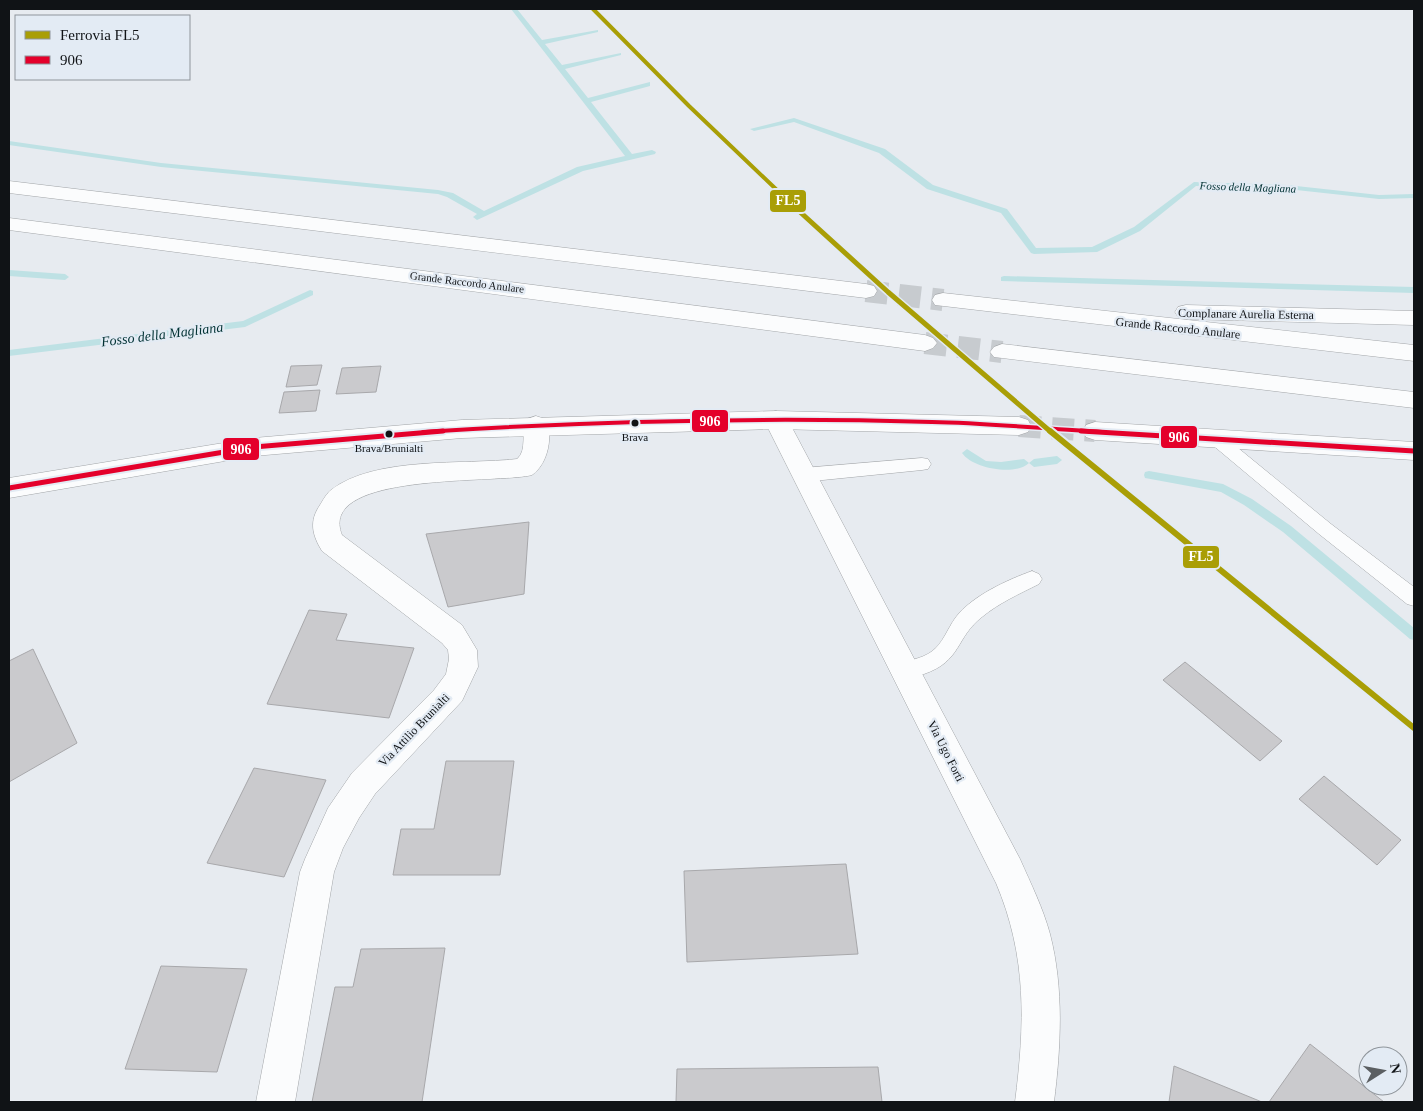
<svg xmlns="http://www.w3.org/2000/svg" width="1423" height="1111" viewBox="0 0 1423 1111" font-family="'Times New Roman',serif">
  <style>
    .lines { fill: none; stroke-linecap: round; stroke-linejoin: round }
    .stream { fill: #bee1e4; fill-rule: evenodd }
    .building { fill: #cacacd; stroke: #a8a8ab }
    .tertiary-tunnel { stroke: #c7cbcf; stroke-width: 22; stroke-dasharray: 22 11; stroke-linecap: butt }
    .motorway-tunnel { stroke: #c7cbcf; stroke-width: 22; stroke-dasharray: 22 11; stroke-linecap: butt }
    .service-casing { stroke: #a2a5a8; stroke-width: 1 }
    .minor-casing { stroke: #a2a5a8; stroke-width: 1 }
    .tertiary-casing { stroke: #a2a5a8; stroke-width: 1 }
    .motorway-casing { stroke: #a2a5a8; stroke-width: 1 }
    .service { fill: #fbfcfd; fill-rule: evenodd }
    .minor { fill: #fbfcfd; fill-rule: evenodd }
    .tertiary { fill: #fbfcfd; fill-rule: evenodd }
    .motorway { fill: #fbfcfd; fill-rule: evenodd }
    .bus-1-far1-casing { stroke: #e3ebf4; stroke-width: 7 }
    .bus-1-casing { stroke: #e3ebf4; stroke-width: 9 }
    .bus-1-far1 { stroke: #e4002b; stroke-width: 4 }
    .bus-1 { stroke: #e4002b; stroke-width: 5 }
    .rail-1-far2-casing { stroke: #e3ebf4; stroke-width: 6 }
    .rail-1-far1-casing { stroke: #e3ebf4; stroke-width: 8 }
    .rail-1-casing { stroke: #e3ebf4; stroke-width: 10 }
    .rail-1-far2 { stroke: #a99e06; stroke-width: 4 }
    .rail-1-far1 { stroke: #a99e06; stroke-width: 5 }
    .rail-1 { stroke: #a99e06; stroke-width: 6 }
    .bus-dot { fill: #101316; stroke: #e3ebf4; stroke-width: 2 }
    .labels { text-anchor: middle; stroke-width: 4.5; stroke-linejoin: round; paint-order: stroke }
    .far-water-label { font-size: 11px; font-style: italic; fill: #013133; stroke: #e3ebf4 }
    .far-street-label { font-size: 11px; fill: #101316; stroke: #e3ebf4 }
    .bus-label { font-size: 11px; fill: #101316; stroke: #e3ebf4 }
    .street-label { font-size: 12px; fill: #101316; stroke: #e3ebf4 }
    .water-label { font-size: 14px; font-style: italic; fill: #013133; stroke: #e3ebf4 }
    .line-badge { stroke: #e3ebf4; stroke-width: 2 }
    .badge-label { font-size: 14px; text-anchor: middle; font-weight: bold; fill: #fff }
  </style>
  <rect width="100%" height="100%" fill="#e7ebf0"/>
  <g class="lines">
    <path class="stream" d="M511,9H517L542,40L598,30V32L545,44L562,65L621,53V55L565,69L588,98L650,82V86L591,102L632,154L652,150L656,152L655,154L583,171L477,220L473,217L477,214L447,197L438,194L161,167L9,145V141L161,163L438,190L453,193L484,211L577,167L625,156Z
      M794,118L885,149L933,185L1007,209L1036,248L1092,247L1134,227L1194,182L1287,185L1379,195L1414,194V198L1379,199L1287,189L1196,186L1140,231L1097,252L1034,254L1031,253L1001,213L927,189L879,153L794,122L754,131L750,129Z
      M9,270L65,274L69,277L65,280L9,276Z
      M1004,276L1414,287V293L1001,281V277Z
      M310,290L313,291V295L245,327L9,356V350L243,321Z
      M967,449L986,461L1001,462L1024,459L1029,463L1034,459L1057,456L1062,460L1057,464L1034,467L1029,463C1016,476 973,469 962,453Z
      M1149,471L1223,484L1252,499L1291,526L1414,628V640L1410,639L1283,532L1244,505L1221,492L1145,478L1144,475L1145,472Z"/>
  </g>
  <path class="building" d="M322,365L317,385L286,387L291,366Z
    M381,366L376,392L336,394L342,368Z
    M320,390L316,411L279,413L284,392Z
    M529,522L524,594L448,607L426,534Z
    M309,610L347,614L336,640L414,648L389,718L267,704Z
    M33,649L77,743L9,782V661Z
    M1185,662L1282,741L1260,761L1163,680Z
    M446,761H514L500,875H393L401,829H434Z
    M254,768L326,780L284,877L207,863Z
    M1324,776L1401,840L1377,865L1299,799Z
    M846,864L858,954L687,962L684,871Z
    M445,948L422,1102H312L335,987H353L361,949Z
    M161,966L247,969L217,1072L125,1069Z
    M1310,1044L1384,1102H1269Z
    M1174,1066L1262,1102H1169Z
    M878,1067L882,1102H676L677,1069Z"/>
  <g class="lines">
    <path class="tertiary-tunnel" d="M1019,426L1095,431"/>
    <path class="motorway-tunnel" d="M866,291L943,300
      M925,343L1002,352"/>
    <g class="service-casing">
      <path id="service" d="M1215,432L1221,434L1331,524L1414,587V606L1407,604L1319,534L1209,442L1206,438L1209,434Z
        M922,458L928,459L931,464L928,469L922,470L803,482L797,480L794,475L797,470L803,468Z
        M1032,571L1039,574L1042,579L1039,584C1019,594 999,603 982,617C955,638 962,661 924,674C914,677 907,679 898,676L895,670L898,664C909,660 921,659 931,652C943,644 947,629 956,617C972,596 1007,580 1032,571Z"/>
    </g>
    <g class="minor-casing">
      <path id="minor" d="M776,411L785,414L788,420L1020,859C1031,884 1043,908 1050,934C1064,988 1061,1047 1054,1102H1015C1025,1024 1027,956 996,883L764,420L767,414Z
        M536,416L545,419C554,435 548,464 532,475C500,484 316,471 342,535L462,625L477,650L478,667L462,701L375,794L359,818L343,848L334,872L295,1102H256L300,872L305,859L328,808L352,773L434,690L446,674L449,659L448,650L442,643L322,551C312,535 309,521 320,505C323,500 327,493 331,490C375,456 464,465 517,459C528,450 520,431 527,419Z"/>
    </g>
    <g class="tertiary-casing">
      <path id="tertiary" d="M776,411L1019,417L1028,420L1031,426L1028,432L1019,435L776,429L462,438L254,456L9,498V478L254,438L462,420Z
        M1095,422L1414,442V460L1095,440L1086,437L1083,431L1086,425Z"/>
    </g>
    <g class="motorway-casing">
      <path id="motorway" d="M9,181L866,284L874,286L877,291L874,296L866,298L9,193Z
        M9,218L925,335L933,338L937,343L933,348L925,351L9,230Z
        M943,293L1414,345V361L935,305L932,300L935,295Z
        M1186,305L1414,311V325L1186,319L1178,317L1175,312L1178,307Z
        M1002,344L1414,392V408L994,357L990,352L994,347Z"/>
    </g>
    <use href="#service" class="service"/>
    <use href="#minor" class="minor"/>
    <use href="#tertiary" class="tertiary"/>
    <use href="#motorway" class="motorway"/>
    <g class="bus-1-far1-casing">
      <path id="bus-1-far1" d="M423,432C592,421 763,417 932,422C989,423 1046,429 1102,432"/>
    </g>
    <g class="bus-1-casing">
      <path id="bus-1" d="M1081,431L1414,451
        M9,488L254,447L443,431"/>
    </g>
    <use href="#bus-1-far1" class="bus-1-far1"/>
    <use href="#bus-1" class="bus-1"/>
    <g class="rail-1-far2-casing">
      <path id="rail-1-far2" d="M593,9L689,106L779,192"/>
    </g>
    <g class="rail-1-far1-casing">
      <path id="rail-1-far1" d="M777,191L888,292L1051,432"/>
    </g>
    <g class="rail-1-casing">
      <path id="rail-1" d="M1050,431L1414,728"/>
    </g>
    <use href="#rail-1-far2" class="rail-1-far2"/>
    <use href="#rail-1-far1" class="rail-1-far1"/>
    <use href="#rail-1" class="rail-1"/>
  </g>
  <g class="bus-dot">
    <circle cx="635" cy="423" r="4.5"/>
    <circle cx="389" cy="434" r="4.5"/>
  </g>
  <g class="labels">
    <g class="far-water-label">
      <text transform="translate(1248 187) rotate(2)" y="4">Fosso della Magliana</text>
    </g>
    <g class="far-street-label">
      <text transform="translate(467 282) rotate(7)" y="4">Grande Raccordo Anulare</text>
    </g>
    <g class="bus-label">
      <text x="635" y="441">Brava</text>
      <text x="389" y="452">Brava/Brunialti</text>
    </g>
    <g class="street-label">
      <text transform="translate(1246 314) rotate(1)" y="4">Complanare Aurelia Esterna</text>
      <text transform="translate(1178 328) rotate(6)" y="4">Grande Raccordo Anulare</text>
      <text transform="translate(414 730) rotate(-46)" y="4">Via Attilio Brunialti</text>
      <text transform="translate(946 751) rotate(63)" y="4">Via Ugo Forti</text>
    </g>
    <g class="water-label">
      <text transform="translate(162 334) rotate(-7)" y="5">Fosso della Magliana</text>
    </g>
  </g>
  <g class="line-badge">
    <rect x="769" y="189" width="38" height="24" rx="5" fill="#a99e06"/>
    <rect x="691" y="409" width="38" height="24" rx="5" fill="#e4002b"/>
    <rect x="1160" y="425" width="38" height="24" rx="5" fill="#e4002b"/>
    <rect x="222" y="437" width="38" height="24" rx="5" fill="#e4002b"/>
    <rect x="1182" y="545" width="38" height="24" rx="5" fill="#a99e06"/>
  </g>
  <g class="badge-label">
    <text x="788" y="205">FL5</text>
    <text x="710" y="426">906</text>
    <text x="1179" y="442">906</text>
    <text x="241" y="454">906</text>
    <text x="1201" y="561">FL5</text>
  </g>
  <rect width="1423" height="1111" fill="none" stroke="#101316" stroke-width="20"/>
  <rect x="15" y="15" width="175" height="65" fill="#e3ebf4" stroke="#8f959b"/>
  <rect x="25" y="31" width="25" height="8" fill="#a99e06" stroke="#8f959b"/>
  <text x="60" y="40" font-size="15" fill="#101316">Ferrovia FL5</text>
  <rect x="25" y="56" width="25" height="8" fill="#e4002b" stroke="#8f959b"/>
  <text x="60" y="65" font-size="15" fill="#101316">906</text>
  <g transform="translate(1383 1071) rotate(79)"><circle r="24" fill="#e3ebf4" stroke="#8f959b"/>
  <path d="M0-4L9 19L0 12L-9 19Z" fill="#5b5f62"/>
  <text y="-8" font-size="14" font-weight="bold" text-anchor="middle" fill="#101316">N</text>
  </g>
</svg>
